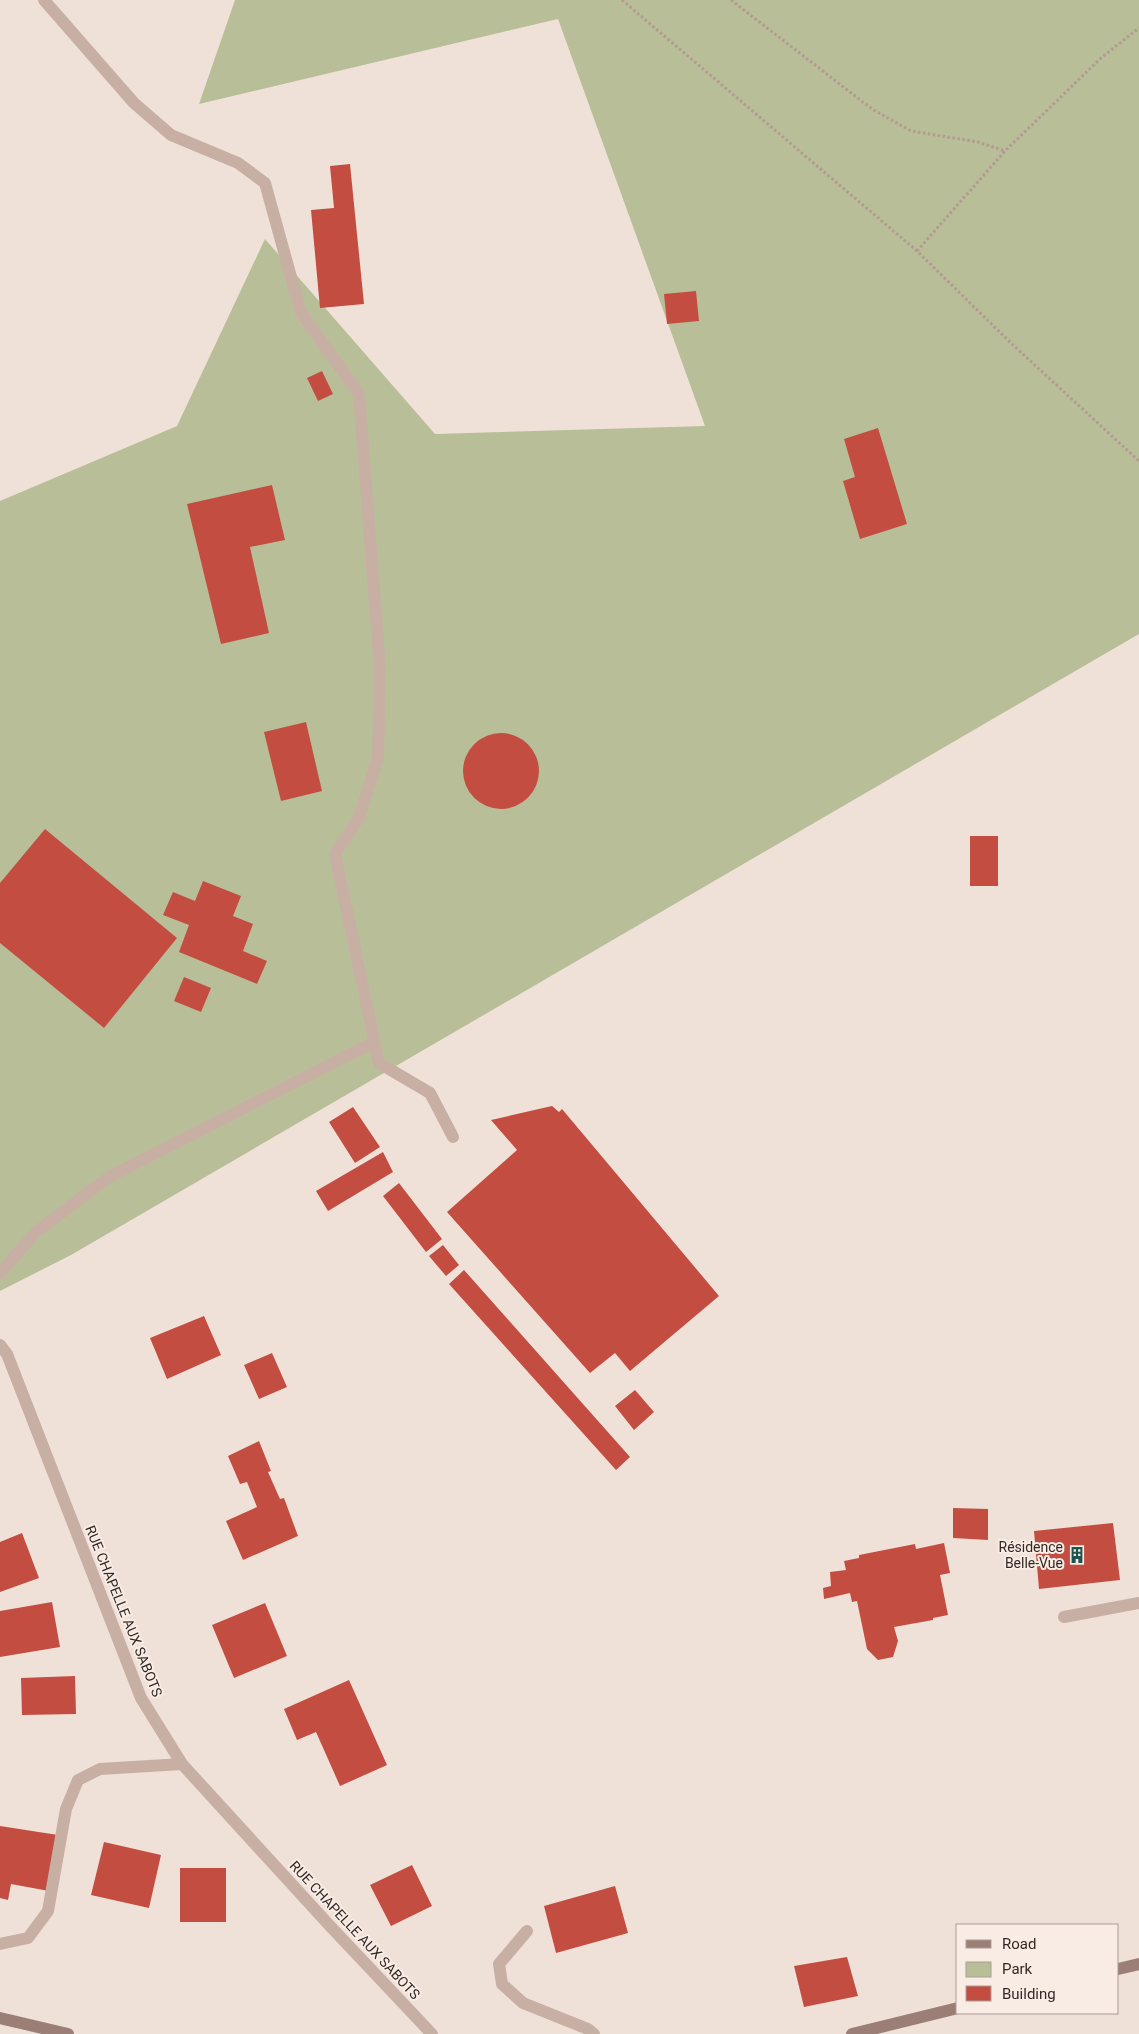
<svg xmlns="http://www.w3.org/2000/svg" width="1139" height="2034" viewBox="0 0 1139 2034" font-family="Roboto,sans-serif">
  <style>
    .green { fill: #b8bf98 }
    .building { fill: #c44d42 }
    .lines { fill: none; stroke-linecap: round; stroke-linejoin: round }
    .path { stroke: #b3998f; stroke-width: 3; stroke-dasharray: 2.5 2.5; stroke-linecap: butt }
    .lane { stroke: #c8afa4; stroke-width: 12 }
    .street { stroke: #c8afa4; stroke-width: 12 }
    .secondary { stroke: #9b7e76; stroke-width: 12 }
    .labels { text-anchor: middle; stroke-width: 4; stroke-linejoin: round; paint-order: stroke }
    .poi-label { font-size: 14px; fill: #332826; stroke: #f8ece4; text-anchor: end }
    .street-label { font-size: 14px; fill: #332826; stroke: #f8ece4 }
  </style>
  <rect width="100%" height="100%" fill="#f0e1d8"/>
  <path class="green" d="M235,0H1139V634L71,1255L0,1291V501L177,426L265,239L435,434L705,426L558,19L199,104Z"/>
  <path class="building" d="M350,164L364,304L320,308L311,210L334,208L330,166Z
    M696,291L699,321L667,324L664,294Z
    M322,371L333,394L318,401L307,378Z
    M878,428L907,524L860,539L843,481L855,477L844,439Z
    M272,485L285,540L250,547L269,633L221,644L187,504Z
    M306,722L322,791L281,801L264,732Z
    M463 771a38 38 0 1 1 76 0a38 38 0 1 1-76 0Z
    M45,829L177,938L104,1028L0,943V883Z
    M970,836H998V886H970Z
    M203,881L241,896L233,916L253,924L243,951L267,961L257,984L179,952L189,925L163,915L173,892L195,901Z
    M184,977L211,988L201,1012L174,1001Z
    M552,1106L559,1112L562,1109L719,1296L630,1371L615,1353L590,1373L447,1212L517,1150L491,1120Z
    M353,1107L380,1147L355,1163L329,1122Z
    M383,1152L393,1172L328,1211L316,1191Z
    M399,1183L442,1239L426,1252L383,1196Z
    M443,1245L459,1265L446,1276L429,1256Z
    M464,1270L630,1457L616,1470L449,1284Z
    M204,1316L221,1355L167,1379L150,1338Z
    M272,1353L287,1387L259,1399L244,1365Z
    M635,1390L654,1412L634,1430L615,1406Z
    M259,1441L271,1471L268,1472L280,1499L284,1498L298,1536L243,1560L226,1521L257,1507L247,1482L240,1484L228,1456Z
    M953,1508L988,1509V1540L953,1538Z
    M1113,1523L1120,1580L1039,1589L1034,1531Z
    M22,1533L39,1578L0,1592V1542Z
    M944,1543L950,1573L940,1575L948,1615L933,1618V1620L894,1627L898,1641L893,1657L878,1660L867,1649L857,1601L852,1602L850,1593L824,1599L823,1588L831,1586L830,1572L846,1570L844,1561L859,1558V1555L915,1544L916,1549Z
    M52,1602L60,1647L0,1657V1611Z
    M265,1603L287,1656L234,1678L212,1625Z
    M75,1676L76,1714L22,1715L21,1678Z
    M349,1680L387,1765L340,1786L316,1732L297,1740L284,1709Z
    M0,1826L58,1835L49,1891L11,1884L8,1900L0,1898Z
    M104,1842L161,1855L149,1908L91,1895Z
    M412,1865L432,1906L391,1926L370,1885Z
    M180,1868H226V1922H180Z
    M615,1886L628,1933L556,1953L544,1906Z
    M847,1957L858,1996L804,2007L794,1966Z"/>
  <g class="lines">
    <path class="path" d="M622,0L917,251L1012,344L1139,461
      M731,0L872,109L911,131L978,142L1005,151
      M917,251L1005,151L1102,57L1139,28"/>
    <path class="lane" d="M44,0L134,103L171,135L238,163L265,183L301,313L359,394L380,668L378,757L359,818L335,854L379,1063L430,1093L453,1137
      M0,1273L36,1232L109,1177L374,1042
      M1064,1617L1139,1603
      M527,1931L499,1964L502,1984L523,2003L588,2029L594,2034
      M0,1944L28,1938L48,1911L66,1809L78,1780L100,1769L182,1764"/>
    <path class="street" d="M0,1345L7,1354L141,1698L182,1764L330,1926L432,2034"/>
    <path class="secondary" d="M1118,1969L1139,1964
      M0,2018L68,2034
      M852,2034L958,2008"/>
  </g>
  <defs>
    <g id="building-bare" transform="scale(1.35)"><path d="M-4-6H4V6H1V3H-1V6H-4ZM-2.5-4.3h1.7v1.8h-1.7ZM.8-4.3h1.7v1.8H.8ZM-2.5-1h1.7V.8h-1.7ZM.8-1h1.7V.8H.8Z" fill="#1c544f" stroke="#f8ece4" stroke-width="2.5" paint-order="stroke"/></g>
  </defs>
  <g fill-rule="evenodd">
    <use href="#building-bare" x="1077" y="1555"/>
  </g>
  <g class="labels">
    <g class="poi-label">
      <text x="1063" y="1552">Résidence<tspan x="1063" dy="16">Belle-Vue</tspan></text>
    </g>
    <g class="street-label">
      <text transform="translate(124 1611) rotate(68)" y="5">RUE CHAPELLE AUX SABOTS</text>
      <text transform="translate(355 1930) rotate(47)" y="5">RUE CHAPELLE AUX SABOTS</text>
    </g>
  </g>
  <rect x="956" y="1924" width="162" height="90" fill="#f8ece4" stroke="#a99e98"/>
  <rect x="966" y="1940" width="25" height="8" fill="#9b7e76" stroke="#a99e98"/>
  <text x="1002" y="1949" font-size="15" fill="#332826">Road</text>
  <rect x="966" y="1962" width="25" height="15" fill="#b8bf98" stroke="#a99e98"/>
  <text x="1002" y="1974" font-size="15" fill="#332826">Park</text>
  <rect x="966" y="1986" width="25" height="15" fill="#c44d42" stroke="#a99e98"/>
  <text x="1002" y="1999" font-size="15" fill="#332826">Building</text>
</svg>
